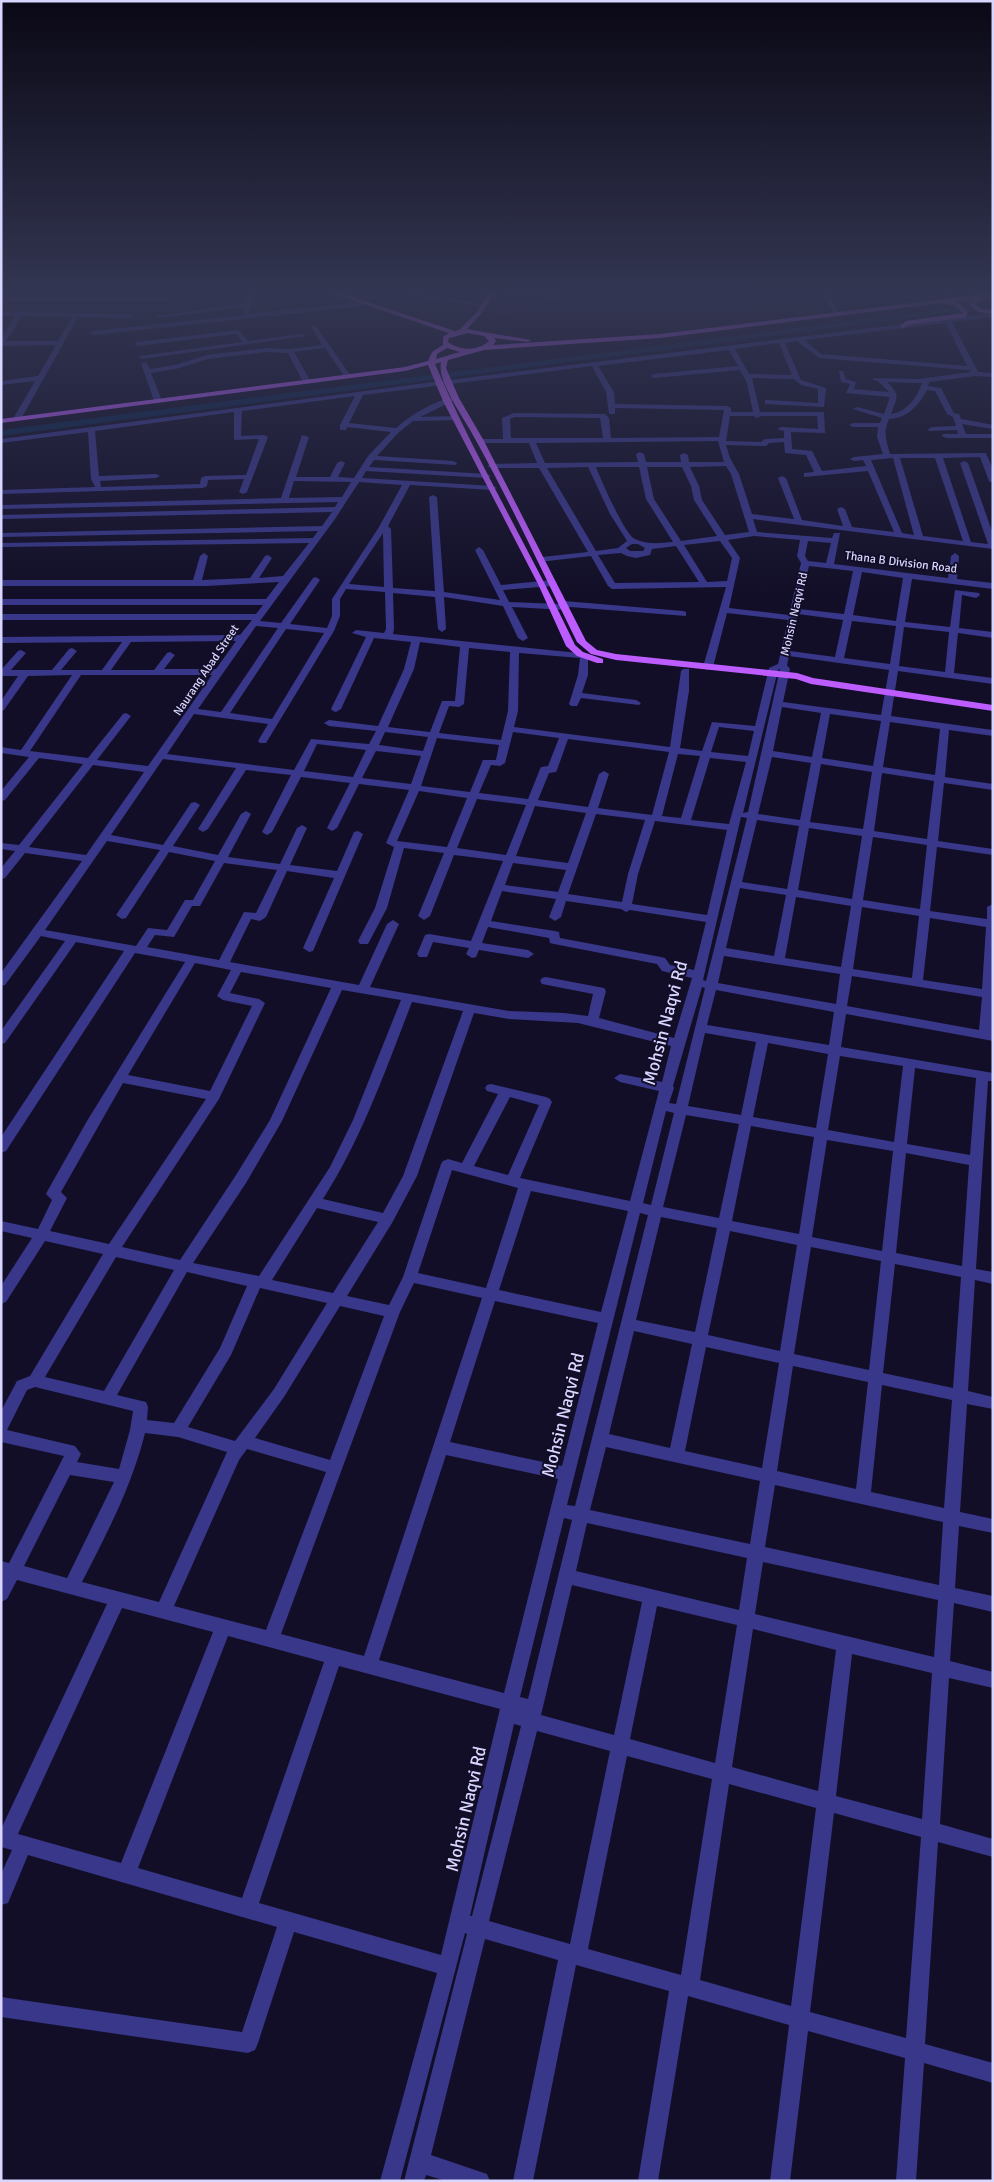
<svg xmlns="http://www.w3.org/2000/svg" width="994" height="2182" viewBox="0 0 994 2182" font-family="Signika,sans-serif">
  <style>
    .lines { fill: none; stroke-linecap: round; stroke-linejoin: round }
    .canal { fill: #0a244b; fill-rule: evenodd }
    .building { fill: #221949 }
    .minor { fill: #383789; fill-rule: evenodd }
    .major { fill: #bd5cff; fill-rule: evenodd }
    .labels { text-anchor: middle; stroke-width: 4; stroke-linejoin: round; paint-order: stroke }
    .far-street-label { font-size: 12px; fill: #d8d5ff; stroke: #120e27 }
    .near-street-label { font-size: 18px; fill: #d8d5ff; stroke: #120e27 }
  </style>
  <rect width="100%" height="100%" fill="#120e27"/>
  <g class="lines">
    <path class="canal" d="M993,303V307L1,436V430Z"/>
  </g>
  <path class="building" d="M498,303H508L523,304L514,314H496Z"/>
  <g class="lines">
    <path class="minor" d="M250,290H256L248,314L363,302L366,304L363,306L93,335L90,333L93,331L245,315L243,313L244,307L159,318L156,316L246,303Z
      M346,290L333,294L330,292Z
      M376,290H394L488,305L485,307Z
      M491,290L562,295L565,297L562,299L494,293Z
      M638,290H830L828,293L840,314L835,315L822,294L641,293Z
      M944,290H950L955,299H951Z
      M1,297H169L172,299L169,301H1Z
      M1,312L131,314L134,316L131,318L78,317L21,419L17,421L13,419L35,381L1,385V381L38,376L56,345L1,346V338L15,316H1ZM22,316L72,317L58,341H6Z
      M993,313V317L952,322L978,372L993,373V377L975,376L929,382L928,386L941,388L954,413L959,414L961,419L993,425V429L962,424L966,434H993V438H946L942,436L943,434H958L957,430L929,431L928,429L932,427L956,426L953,417L947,414L935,391L927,390C918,406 908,418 889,419C883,432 886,440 890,454L986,453L993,470V483L989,481L980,457L943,458L971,542L988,544L960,463L964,461L968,463L993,534V549L753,519L757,532L832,538L834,533H840L834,564L948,578L951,556L955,553L959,556L957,579L993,583V589L912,579L905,622L950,627L955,590L979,593L980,595L976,598L962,595L959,628L993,632V638L958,633L954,673L993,678V684L898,671L891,716L993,730V736L949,730L945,777L993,784V790L944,783L938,841L993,849V855L937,847L930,911L987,919V907L993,904V1041L846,1014L841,1047L993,1073V1081H988L976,1269L993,1272V1284L975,1280L968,1391L993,1397V1409L967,1404L960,1512L993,1519V1533L959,1526L955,1588L993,1596V1612L954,1603L950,1661L993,1672V1688L949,1678L940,1824L993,1839V1857L938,1842L925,2044L993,2063V2083L924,2063L916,2181H896L905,2058L808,2031L790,2181H770L789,2025L688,1996L658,2181H638L669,1991L576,1965L533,2181H513L558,1960L485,1939L431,2155L487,2174L490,2181H446L426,2175L424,2181H404L467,1934L465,1933L400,2181H380L437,1973L294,1932L258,2043L255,2050L248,2053L1,2017V1997L242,2032L277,1927L28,1855L8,1903L1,1905V1874L12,1850L1,1847V1829L107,1604L17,1580L7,1599L1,1602V1561L9,1563L64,1456L1,1442V1411L17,1381L30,1376L103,1254L45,1241L6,1302L1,1304V1286L32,1238L1,1231V1221L38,1229L52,1200L46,1194L48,1190L87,1121L185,962L135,953L6,1151L1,1153V1137L124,951L76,942L5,1043L1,1044V1031L65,941L41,936L5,985L1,986V973L82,861L25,853L5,878L1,879V868L15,851L1,849V843L19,845L83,764L39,758L5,800L1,801V791L29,757L1,753V747L21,750L72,675L28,676L4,710L1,711V701L18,676H1V670L18,651L21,650L26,653L11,670H52L69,649L72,648L77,651L61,670H102L122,642L1,643V637L240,635L252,620H1V614H256L263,605H1V599H266L279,582L206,586H1V580H193L200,556L204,553L208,556L202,580L250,578L265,556L268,555L272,558L259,578L283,576L309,543L1,547V543L313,538L318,531L1,537V533L322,526L332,512L1,519V515L335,507L338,502L1,509V505L281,498L302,435L309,437L296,477H330L337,463L341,461L345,463L338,477L354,478L368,456L391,432L347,427L346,430H340V425L355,396L242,411L241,436L264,435L268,437L247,492L243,494L239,492L244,479L208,480L207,486L203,488L1,494V490L95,487L91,479L88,432L1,443V439L441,381ZM946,323L967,366L821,354L805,340ZM797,341L819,358L969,370L971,372L919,379L873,378V380L878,381L889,392L854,389L856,382L846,379L843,371H839L841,382L850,384L846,393L890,397L884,414L857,407L853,409L882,418L880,423H853L849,425L853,427H878L877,437L883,454L854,457L850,459L854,461L863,460L866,466L822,471L812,451L792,449L791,432L825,433L824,412H760L752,378L794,379L801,385L818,389V403L768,400H765V404L824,407L826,388L801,380L785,343ZM779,343L792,375L749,374L735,349ZM729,350L738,366L654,374L650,376L654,378L740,370L747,383L753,412H731V408L727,406L615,404L614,392L598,366ZM592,366L606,392L609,414H615V408L724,410L719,437L611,438L609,418L605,414L514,413L502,418L503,439H480L476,441L480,443H529L537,463L491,464L487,466L491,468H539L588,552L542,557L538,560L539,562L591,556L608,586L612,589L726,587L703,667L705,669L708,670L713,667L727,613L788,620L778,664L769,668L755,726L712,722L702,751L680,748L689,691V669H683L681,671L670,747L514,727L518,711L519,653L580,658L578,675L569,704L571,706H577L581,698L639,705L641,703L636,700L582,693L588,675V654L393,634L394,629L393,593L435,597L438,629L442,632L446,629L444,597L503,606L518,638L523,641L528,638L512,607L566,610L570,607L686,616V612L683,611L564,601L560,604L509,602L503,590L553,586L557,583L553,580L501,585L483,550L479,547L475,550L500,600L444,592L437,497L433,495L429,497L435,591L393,588L391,529L388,526L410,485L493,490L497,488L493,486L362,478L366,471L487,478L491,476L487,474L369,467L374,460L456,465L457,463L453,461L377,456L398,433L413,421L459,420L460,418L456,416L420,417L459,398L455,396C433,402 413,413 396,428L349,423L363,395ZM887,382L919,383H922C917,397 907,412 891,414C896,398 902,396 887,382ZM234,412V440L259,439L246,475L205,476L201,478L200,484L101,487L100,481L156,478L160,476L156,474L99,476L95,431ZM730,416H753L757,418L761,416H817L818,429L781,427L777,429L784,431V438L765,439L761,442L726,441ZM515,417L600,418L603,438H511L510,419ZM718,441L724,462H689L688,455L684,453L680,455L681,462H646L644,454L640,452L636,454L638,462L545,463L536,443ZM784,442L785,453L806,455L814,472L804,473V477L868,471L894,532L852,527L845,509L841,507L837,509L843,526L802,520L786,478L782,476L778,478L794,519L752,514L739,474L730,458L726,445L766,446L769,443ZM893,458L914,535L902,533L871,460ZM900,458H935L963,541L923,536ZM726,466L731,474L749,532L725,535L702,500L699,486L690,467ZM588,467L610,514L627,541L618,548L596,551L547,468ZM596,467H639L646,499L673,542C660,543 648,545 635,539C625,535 601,480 596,467ZM647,467H682L691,486L694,500L717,536L681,541L654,499ZM294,481L351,482L342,497L289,498ZM359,482L402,485L379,527L332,599V616L327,628L290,624L320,580L316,577L313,578L281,623L260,621L335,519ZM383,533L384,587L349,584ZM754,536L800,540L797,556L801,563L789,615L729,608L740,558L728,540ZM720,541L732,558L727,581L707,582L684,545ZM808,541L831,543L826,563L808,561L805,556ZM632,544H638L645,548L643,551H630L626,548ZM676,546L699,582L615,583L598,555L621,553L627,556L636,558L650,555L652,549ZM809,566L853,571L844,614L799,609ZM862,572L903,578L896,621L853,615ZM346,589L385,592L386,629L384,633L356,630L352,633L366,637L331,709L333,711L336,712L341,709L374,638L411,642L404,669L378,726L329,720L324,723L329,726L376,731L369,744L311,739L294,770L167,754L194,714L268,724L258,741L260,743H266L334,631L340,616V599ZM798,614L843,620L835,657L790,651ZM852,621L896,626L890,664L844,658ZM256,626L278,628L221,712L198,709ZM904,627L949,632L945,672L899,666ZM286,629L324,633L272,719L230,713ZM236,641L216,669H164L175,655L170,652L167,653L154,670H111L131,642ZM420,642L460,647L455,701H442L430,732L388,727L414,669ZM469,648L510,652L508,711L501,740L439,733L449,706L459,707L464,704ZM789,656L889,670L881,715L783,702L790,669L787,665ZM780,669L748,812L743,813L778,670ZM81,675H212L148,766L97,760L131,716L126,713L123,714L88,758L30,751ZM782,707L821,713L812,757L773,751ZM830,714L881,721L873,766L822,758ZM890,722L940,729L935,775L883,767ZM719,727L754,731L748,756L711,752ZM385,732L428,737L423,751L379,745ZM513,732L559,738L548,766L541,767L540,769L528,799L479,793L491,765L500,766L505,763ZM437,738L499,745L496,760H483L470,792L421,786ZM568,739L669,752L652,815L598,808L609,774L604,771L599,774L588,807L538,800L549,773L556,772L557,770ZM317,744L366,750L353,777L304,771ZM376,751L421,756L411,784L362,778ZM678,754L700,756L681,818L662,816ZM772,757L811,763L800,820L758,814ZM710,758L746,762L729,824L691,820ZM163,759L236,768L198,829L203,832L208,829L246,770L291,775L262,832L267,835L272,832L301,777L350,783L327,828L332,831L337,828L359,784L409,790L386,843L394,847L375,908L358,941L360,944H368L387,908L404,848L444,853L418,916L424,920L430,916L454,855L503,861L471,941L429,934L425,935L417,954L419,957H427L433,942L469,948L466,954L472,958L476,957L479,950L528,958L534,954L528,950L482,943L488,927L549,938L550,943L554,944L657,964L662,971L692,978L674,1038L599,1018L606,991L604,988L546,977L542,978L540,981L542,984L593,994L588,1016L564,1013L509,1011L370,987L399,924L393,920L387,924L359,985L230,962L251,919L260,921L266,917L287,871L334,878L303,948L309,952L313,951L363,834L358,831L354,832L337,871L290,865L307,828L302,825L297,828L280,864L228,857L251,814L246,811L241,814L218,855L173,846L200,805L195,802L191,803L163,845L111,835ZM821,764L872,772L863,829L810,822ZM93,765L144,772L86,855L29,847ZM882,773L934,781L927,839L874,831ZM419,791L467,798L447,847L397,841ZM477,799L526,805L506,855L457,848ZM535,806L586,813L568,863L516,856ZM596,814L645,820L628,874L622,902L568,894ZM741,817L747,818L706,981L703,980ZM757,820L799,826L787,889L742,882ZM655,821L727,830L707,915L632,904L638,874ZM809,828L862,836L852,899L798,890ZM873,837L927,845L920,909L863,900ZM107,841L160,850L116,915L122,919L126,918L169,852L215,861L193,900H185L167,930L148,928L136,946L45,930ZM224,863L277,870L256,913L244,912L219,960L147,947L155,935L174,937L192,906H200ZM513,863L566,870L558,892L505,885ZM740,888L786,895L774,956L726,948ZM502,891L556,899L549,917L555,921L561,917L566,901L621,909L626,912L630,910L706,922L694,970L670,965L665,958L661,957L560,938L559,932L555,931L491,921ZM796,897L851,906L841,967L785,958ZM862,907L919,916L912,978L853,969ZM930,918L986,927L982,989L923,980ZM724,956L840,974L836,1004L718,983ZM195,963L231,970L217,996L223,1000L252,1006L210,1091L128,1075ZM241,972L331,988L270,1120L236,1175L180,1260L122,1247L219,1099L265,1003L259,999L230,993ZM852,976L982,997L979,1030L847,1006ZM702,987L705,988L676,1104L669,1103L674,1088L673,1086ZM342,990L401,1000L353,1120L330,1167L259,1276L193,1263L246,1183L282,1121ZM716,990L834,1012L829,1045L707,1025ZM412,1002L463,1011L403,1176L383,1213L323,1199C362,1138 386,1069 412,1002ZM474,1013L509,1019L578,1023L671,1046L662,1082L620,1074L614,1078L620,1082L659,1091L630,1201L520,1178L552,1102L550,1099L546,1097L491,1084L487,1085L485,1088L487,1091L498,1094L462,1163L448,1159L443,1161L441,1164L403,1277L389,1305L347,1296L392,1223L417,1176ZM705,1033L756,1042L741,1115L688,1106ZM768,1043L828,1054L816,1128L753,1117ZM840,1056L903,1066L894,1142L828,1130ZM915,1068L976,1078L970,1155L907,1144ZM123,1083L206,1099L109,1244L50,1231L67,1198L61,1192ZM510,1097L539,1105L508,1175L474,1166ZM666,1111L674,1113L651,1205L643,1203ZM686,1115L739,1124L719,1218L663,1207ZM751,1126L814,1137L799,1234L732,1221ZM827,1140L893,1151L882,1251L812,1237ZM906,1153L969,1165L962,1266L896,1253ZM452,1170L518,1188L486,1288L418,1273ZM531,1191L628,1211L601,1312L499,1290ZM317,1208L378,1222L333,1293L272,1280ZM640,1213L648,1215L575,1506L567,1505ZM661,1217L717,1228L695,1332L636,1320ZM730,1231L797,1245L780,1351L708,1335ZM811,1247L881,1261L869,1370L794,1354ZM116,1257L174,1270L104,1391L45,1377ZM895,1264L961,1277L953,1388L883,1373ZM187,1272L247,1286L220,1348L174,1423L147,1420L148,1407L146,1402L117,1395ZM414,1283L482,1298L364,1656L281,1634L400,1312ZM260,1288L327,1303L274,1389L235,1441L188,1427L231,1355ZM495,1301L598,1323L562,1466L450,1442ZM340,1306L384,1316L330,1460L255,1438L284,1397ZM634,1331L692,1344L670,1448L609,1434ZM706,1347L779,1363L762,1468L685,1451ZM793,1366L868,1382L856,1489L777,1471ZM882,1385L952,1400L944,1508L871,1492ZM35,1387L133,1411L130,1430L119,1469L77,1462L81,1454L75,1446L7,1430L27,1390ZM145,1433L178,1437L227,1452L159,1602L82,1582C107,1533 132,1486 145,1433ZM606,1447L760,1481L750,1544L590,1510ZM247,1449L326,1472L266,1630L174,1606L239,1460ZM446,1455L558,1479L504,1693L379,1660ZM70,1475L114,1482L67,1578L24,1566ZM775,1485L943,1522L939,1585L765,1547ZM564,1518L572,1520L528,1699L520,1697ZM587,1523L747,1558L739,1610L576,1571ZM763,1562L938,1600L934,1657L755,1614ZM572,1585L642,1602L614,1735L541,1715ZM657,1606L737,1625L715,1763L630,1739ZM122,1608L213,1632L121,1863L18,1834ZM753,1629L836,1650L818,1791L732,1767ZM228,1636L324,1662L242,1898L138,1868ZM852,1654L932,1673L922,1819L836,1796ZM339,1666L500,1709L441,1955L259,1903ZM514,1724L521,1726L472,1916H470ZM537,1731L610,1751L570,1944L489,1921ZM627,1756L712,1779L681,1975L588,1949ZM729,1784L816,1808L791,2006L700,1980ZM834,1813L921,1837L906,2038L810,2012Z
      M314,325L316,326L351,376L349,377H345L325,348L294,352L311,382L307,384L303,382L288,353L267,352L208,359L176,369L151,373L162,401L158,403L154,401L141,363L146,362L150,369L175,365L207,355L267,348L290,349L322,345L311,327Z
      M239,330L248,341L303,334L306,336L142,359L139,357L140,356L242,342L237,334L137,346L134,344L137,342Z"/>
    <path class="major" d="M322,290H332L455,331L459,330L476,313L491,290H497L480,315L467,329L531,340L528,342L494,338L496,341L493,345L660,334L993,293V297L978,301L975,304L982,309L993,310V314L978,312L968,304L972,300L954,302L959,303L968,312L966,317L908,325L903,328L900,326L906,321L963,313L955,306L942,303L660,338L484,350L448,360L446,368L459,398L484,441L586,641L597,650L616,654L797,673L813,678L993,705V711L811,684L796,679L616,660L591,654L577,642C542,571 508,497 469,428C460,413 437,379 441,362L435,364C476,460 530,550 575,645L583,652L603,659V663H597L577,656L566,646L538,584L443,401L428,365L405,371L1,423V419L405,367L428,361L432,352L443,345V337L449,333ZM468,333L484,336L489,341C478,351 460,351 448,342L449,338ZM447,348L460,352L436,359L437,354Z"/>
  </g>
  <linearGradient id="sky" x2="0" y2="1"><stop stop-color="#0a0815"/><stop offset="0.49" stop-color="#333652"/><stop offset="1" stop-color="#333652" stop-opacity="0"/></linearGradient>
  <rect width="994" height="596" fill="url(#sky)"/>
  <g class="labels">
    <g class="far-street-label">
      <text transform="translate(901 562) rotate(7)" y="4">Thana B Division Road</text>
      <text transform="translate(794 614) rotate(-77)" y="4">Mohsin Naqvi Rd</text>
      <text transform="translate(206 670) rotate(-56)" y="4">Naurang Abad Street</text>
    </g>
    <g class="near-street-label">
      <text transform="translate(665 1023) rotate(-75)" y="6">Mohsin Naqvi Rd</text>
      <text transform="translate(563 1415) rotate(-76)" y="6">Mohsin Naqvi Rd</text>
      <text transform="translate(466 1809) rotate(-77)" y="6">Mohsin Naqvi Rd</text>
    </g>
  </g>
  <rect width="994" height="2182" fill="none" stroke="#d8d5ff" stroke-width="5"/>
</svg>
